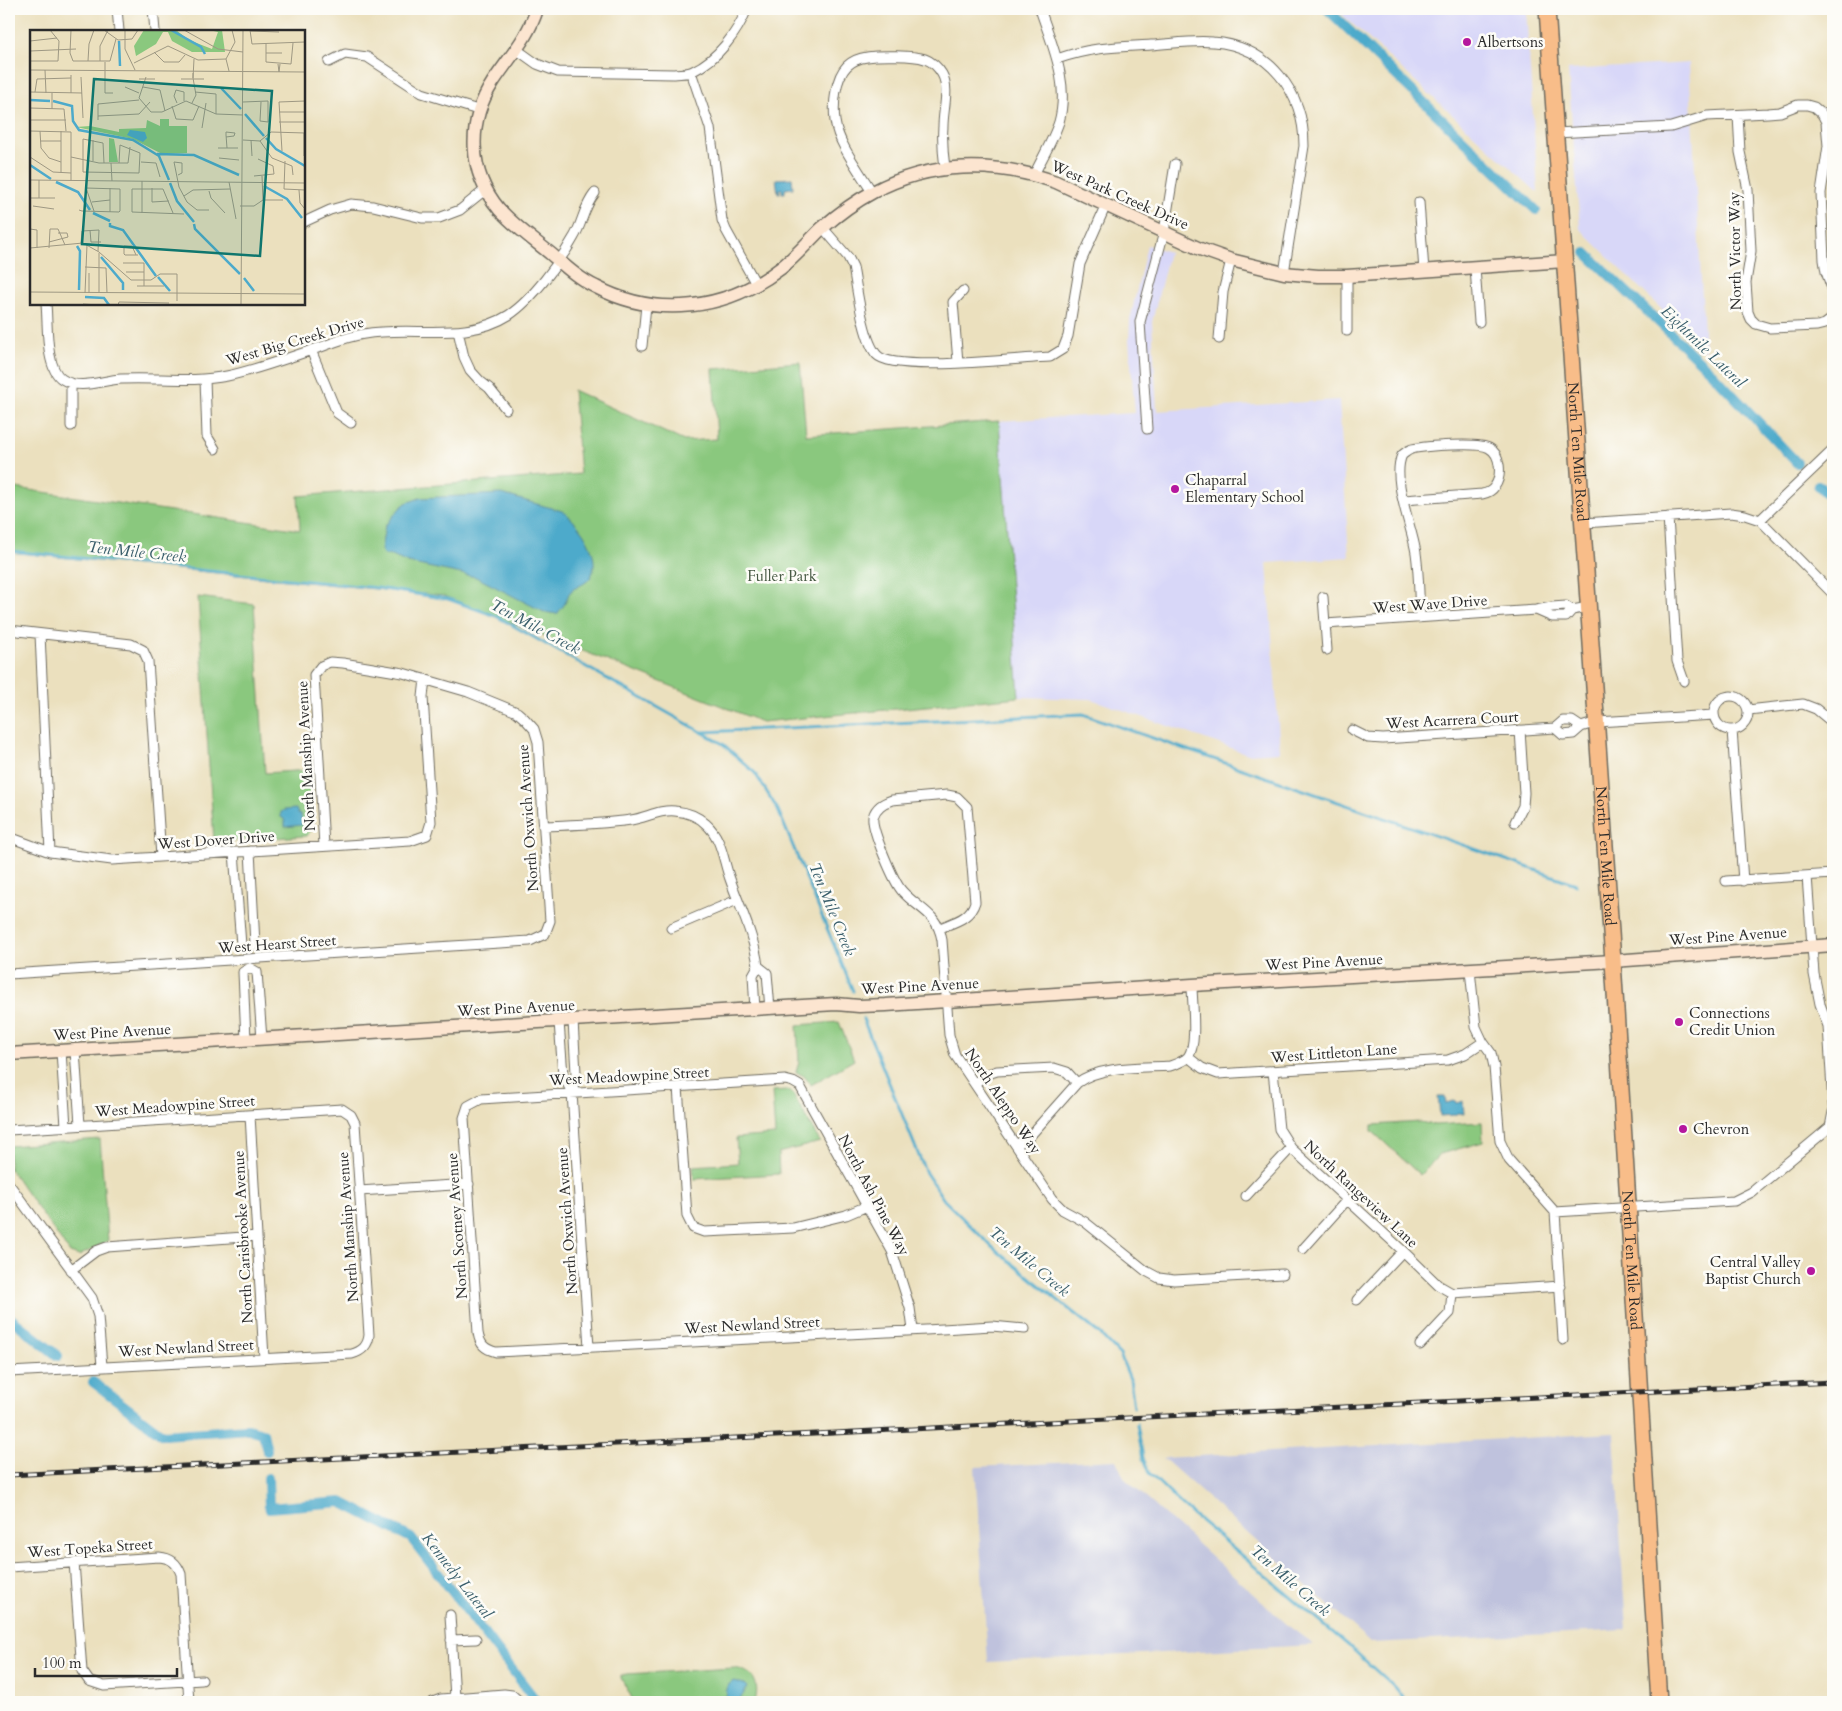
<svg xmlns="http://www.w3.org/2000/svg" width="1842" height="1711" viewBox="0 0 1842 1711" font-family="Cardo,serif">
  <style>
    .built { fill: #d8d7f8 }
    .industrial { fill: #bfc2dd }
    .green { fill: #8ac87e; stroke: #5a7a54 }
    .water { fill: #4daacb; stroke: #3c6a7b }
    .lines { fill: none; stroke-linecap: round; stroke-linejoin: round }
    .stream { stroke: #4daacb; stroke-width: 3 }
    .canal { stroke: #4daacb; stroke-width: 10 }
    .street-casing { stroke: #6e6a5e; stroke-width: 11 }
    .secondary-casing { stroke: #6e6a5e; stroke-width: 15 }
    .primary-casing { stroke: #6e6a5e; stroke-width: 18 }
    .street { stroke: #fff; stroke-width: 9 }
    .secondary { stroke: #fce5d0; stroke-width: 12 }
    .primary { stroke: #f8bd89; stroke-width: 15 }
    .rail-casing { stroke: #2b2b2b; stroke-width: 5 }
    .rail { stroke: #fdfcf7; stroke-width: 3; stroke-dasharray: 9; stroke-linecap: butt }
    .poi-dot { fill: #b5179e; stroke: #fdfcf7; stroke-width: 2 }
    .labels { text-anchor: middle; stroke-width: 5; stroke-linejoin: round; paint-order: stroke }
    .poi-label { font-size: 15px; fill: #2b2b2b; stroke: #fdfcf7; text-anchor: start }
    .street-label { font-size: 15px; fill: #2b2b2b; stroke: #fdfcf7 }
    .park-label { font-size: 15px; fill: #485a44; stroke: #fdfcf7 }
    .water-label { font-size: 16px; font-style: italic; fill: #395e6b; stroke: #fdfcf7 }
    .inset-river { fill: none; stroke: #4daacb; stroke-width: 2.5 }
    .inset-road { fill: none; stroke: #9e9883; stroke-width: 1 }
    .view { fill: #0f766e; fill-opacity: 0.15; stroke: #0f766e; stroke-width: 2.5 }
    .inset-edge { fill: none; stroke: #2b2b2b; stroke-width: 2.5 }
  </style>
  <rect width="100%" height="100%" fill="#fdfcf7"/>
  <filter id="ink" filterUnits="userSpaceOnUse"><feTurbulence type="fractalNoise" baseFrequency=".02" numOctaves="2"/><feDisplacementMap in="SourceGraphic" scale="10" xChannelSelector="R" yChannelSelector="G"/><feConvolveMatrix kernelMatrix="1 2 1 2 8 2 1 2 1" color-interpolation-filters="sRGB"/></filter>
  <filter id="wash" filterUnits="userSpaceOnUse"><feTurbulence type="fractalNoise" baseFrequency=".0096" numOctaves="4" result="noise"/><feDisplacementMap in="SourceGraphic" scale="20" xChannelSelector="R" yChannelSelector="G"/><feGaussianBlur stdDeviation="1.12" result="paint"/><feColorMatrix in="noise" values="0 0 0 0 0 0 0 0 0 0 0 0 0 0 0 0 0 1.4 0 .05"/><feComposite in="paint" operator="in"/></filter>
  <g filter="url(#wash)">
    <rect width="100%" height="100%" fill="#ebe0be"/>
    <path class="built" d="M1336,9H1526L1538,193Z
      M1689,63L1705,352L1580,229L1568,70Z
      M1147,245L1169,252L1152,322L1157,411L1339,400L1349,557L1267,563L1280,752L1248,754L1091,699L1019,697L999,421L1135,413L1129,341L1130,320Z"/>
    <path class="industrial" d="M1614,1433L1626,1630L1371,1643L1163,1458Z
      M1116,1460L1124,1478L1290,1627L1314,1645L988,1662L975,1467Z"/>
    <path class="green" d="M800,362L806,435L999,421L1019,697L762,722L444,596L9,552V487L300,530L298,496L580,474L573,390L684,441L717,439L713,369Z
      M198,597L254,604L265,773L309,770L313,829L306,836L214,842Z
      M839,1022L854,1060L811,1085L804,1076L796,1072L799,1062L797,1025Z
      M786,1090L793,1094L820,1142L778,1153L779,1174L694,1179L693,1166L738,1163L736,1138L775,1135L772,1091Z
      M1420,1122L1435,1125L1482,1122L1483,1142L1440,1154L1420,1175L1372,1131V1125Z
      M100,1139L108,1241L79,1256L70,1253L9,1168V1146Z
      M734,1668C754,1671 760,1683 755,1702H634L621,1678V1676L626,1674Z"/>
    <path class="water" d="M792,178L793,188L785,189V193H782V189H779L780,193H778L776,179Z
      M501,494L562,511C579,522 604,557 590,578C586,584 577,586 571,591C567,595 567,601 564,605C562,608 559,611 557,614L544,612L476,577L408,563L392,556L384,555L381,550L385,526L400,508L406,503L420,498Z
      M296,809L298,814L301,815L302,825L285,827V820L281,817V812L284,810Z
      M1438,1096H1445L1446,1103L1454,1101L1458,1103L1463,1101L1464,1114L1458,1113L1454,1115L1440,1116Z
      M734,1681L744,1684L747,1687C745,1693 741,1696 739,1702H725C728,1694 724,1685 734,1681Z"/>
    <g class="lines">
      <path class="stream" d="M9,551L377,588L448,599L496,616L723,744L755,773L778,810L853,991
        M703,732L1083,714L1576,884
        M863,1019L926,1173L944,1200L991,1246L1101,1335L1120,1355L1130,1379L1134,1407
        M1137,1424L1143,1458L1149,1473L1185,1508L1349,1646L1393,1686L1407,1702"/>
      <path class="canal" d="M1327,9L1536,210
        M1586,253L1712,373L1797,463
        M1818,485L1833,500
        M9,1317L58,1356
        M93,1382L163,1435L248,1429L263,1433L267,1451
        M268,1478L269,1508L341,1502L411,1538L537,1702"/>
    </g>
  </g>
  <g filter="url(#ink)">
    <g class="lines">
      <g class="street-casing">
        <path id="street" d="M117,9L119,31
          M153,9L155,31
          M516,49L537,64L558,72L674,74C680,73 687,74 693,71C718,59 737,33 747,9
          M1057,59C1090,47 1117,47 1151,45C1171,44 1193,40 1213,42C1269,46 1304,92 1304,146L1284,273
          M329,62L345,54L367,57L422,93L478,110
          M691,72L710,128L722,220L726,230L756,284
          M1738,115L1740,152L1748,190L1751,251L1746,282L1748,312L1751,319L1756,324L1770,328L1817,326L1825,324L1833,318
          M1556,133L1671,127L1707,116L1768,113L1780,112L1798,105H1807L1814,107L1822,114L1826,122L1828,146L1821,193L1824,260L1826,272L1833,291
          M1034,175C1042,158 1053,140 1059,122C1070,83 1052,45 1040,9
          M872,192C860,172 838,144 835,121C833,105 835,78 847,66C852,61 860,58 867,57C879,55 914,55 925,59C931,61 938,67 942,74C950,88 943,110 943,126C942,140 943,154 945,168
          M1419,202L1424,271
          M304,222L330,210L351,204L373,206L422,218H439L460,210L486,189
          M823,228L848,257L853,267C857,288 863,340 877,355C894,373 1021,358 1050,357L1063,349L1068,336L1080,264L1106,205
          M1475,268L1479,322
          M46,304C48,323 45,368 62,379C80,391 102,380 121,379C156,377 192,383 227,376C259,369 290,357 321,347C335,342 349,336 364,334C412,325 465,343 509,315C532,300 560,262 574,237C583,222 583,208 595,193
          M458,331L464,357L470,370L480,381L489,388L506,409
          M1347,331V276
          M1219,339L1223,292L1231,260
          M642,346L646,305
          M311,350L337,413L351,423
          M958,362L953,302L963,291
          M205,379L207,436L215,449
          M71,426V384
          M1147,429L1140,322L1164,232L1175,164
          M1404,500L1482,494C1488,493 1492,491 1495,486C1502,476 1501,454 1489,448C1479,442 1425,446 1412,449C1408,450 1405,453 1402,455C1391,479 1412,526 1416,553C1419,574 1419,597 1420,618
          M1668,517L1677,661L1684,681
          M1760,520L1833,594
          M1584,523L1731,513L1745,515L1760,520L1833,450
          M1323,597L1327,650
          M1572,610L1566,617H1552L1536,610L1552,607L1566,606L1572,610L1589,607
          M1325,624L1536,610
          M9,630L131,644L143,650L148,661L161,857
          M40,634L50,852
          M1714 713a17 17 0 1 1 34 0a17 17 0 1 1-34 0Z
          M1748,710L1803,704L1816,709L1833,723
          M1563,721H1572L1581,727L1573,734L1563,735L1555,728Z
          M1581,727L1597,722L1714,715
          M1352,730L1368,738L1383,739L1555,728
          M1732,730L1743,881
          M1515,822L1523,806L1524,793L1520,730
          M543,826C572,825 602,824 631,820C646,818 660,809 675,811C686,812 698,816 706,824C722,838 723,860 730,879C740,908 754,935 758,966
          M9,837L50,852L112,860L410,841L427,835L431,822L423,697L425,679
          M234,852L241,945L248,949
          M1807,876L1814,974L1820,1004L1828,1026L1833,1105
          M1726,881L1833,874
          M671,928L737,900
          M940,928C954,922 970,919 975,902L967,807L957,797L947,795L892,800C883,803 876,807 873,817C871,829 894,882 902,891C919,910 937,912 942,940L949,1035L955,1055L1052,1199L1063,1210L1085,1222L1146,1271L1159,1278L1174,1280L1283,1274
          M248,949L255,944L250,851
          M250,968L257,972L262,1039
          M1470,970L1476,1027L1483,1042L1491,1053L1494,1067L1500,1141L1509,1160L1555,1212L1563,1340
          M9,974L530,941L545,934L550,921L538,742L534,729L525,719L517,712L468,692L403,673L343,663L330,662L321,666L314,675L324,846
          M755,1010L753,975L758,966L767,973L770,1009
          M573,1021L576,1073L572,1093L589,1347
          M559,1022L563,1075L572,1093
          M246,1040L243,972L250,968
          M75,1050L80,1125
          M61,1051L66,1126
          M1188,1057L1202,1068L1218,1074L1448,1060L1465,1054L1483,1042
          M1273,1071L1279,1129L1291,1148L1403,1251L1438,1285L1452,1293
          M975,1083L988,1074L997,1071L1054,1068L1067,1072L1077,1083
          M678,1087L687,1216L693,1228L704,1232L793,1228L846,1215L867,1206
          M250,1115L264,1358
          M1830,1127L1833,1112
          M9,1130L342,1109L351,1115L355,1123L369,1335C368,1346 362,1351 352,1354L9,1372
          M1016,1145L1029,1137L1077,1083C1100,1065 1142,1068 1170,1066C1176,1064 1183,1062 1188,1057C1198,1044 1192,1002 1192,985
          M9,1184L92,1298L98,1316L102,1366
          M359,1191L469,1184
          M1246,1196L1291,1148
          M1555,1212L1734,1201L1752,1192L1830,1127
          M1303,1249L1347,1200
          M71,1270L96,1251L107,1247L257,1236
          M1452,1293L1561,1286
          M1357,1300L1403,1251
          M913,1330L910,1308L892,1251L800,1086L793,1082L785,1080L481,1099L468,1106L464,1118L478,1333C480,1345 485,1349 496,1352L926,1330L992,1326L1025,1329
          M1420,1345L1450,1313L1452,1293
          M74,1562L82,1671L89,1681L104,1686L202,1680
          M9,1567L159,1557C171,1558 177,1563 181,1574L189,1702
          M450,1615L455,1698
          M451,1640L476,1639
          M433,1702L441,1699L504,1694L512,1695L520,1702"/>
      </g>
      <g class="secondary-casing">
        <path id="secondary" d="M537,9C529,36 509,58 493,82C467,122 468,172 499,209C514,226 534,240 551,254C565,266 579,279 596,287C657,319 727,310 781,268C795,257 808,242 821,229C837,215 854,202 873,192C930,161 995,161 1056,182L1200,249L1231,260L1284,273L1318,276H1347L1565,261
          M9,1054L836,1004L859,1006L886,1005L1192,985L1613,961L1833,945"/>
      </g>
      <g class="primary-casing">
        <g id="primary">
          <path id="s1" d="M1547,9L1613,961L1659,1702"/>
        </g>
      </g>
      <use href="#street" class="street"/>
      <use href="#secondary" class="secondary"/>
      <use href="#primary" class="primary"/>
      <g class="rail-casing">
        <path id="rail" d="M9,1475L1833,1382"/>
      </g>
      <use href="#rail" class="rail"/>
    </g>
  </g>
  <g class="poi-dot">
    <circle cx="1467" cy="42" r="5"/>
    <circle cx="1175" cy="489" r="5"/>
    <circle cx="1679" cy="1022" r="5"/>
    <circle cx="1683" cy="1129" r="5"/>
    <circle cx="1811" cy="1271" r="5"/>
  </g>
  <g class="labels">
    <g class="poi-label">
      <text x="1477" y="47">Albertsons</text>
      <text x="1185" y="485">Chaparral<tspan x="1185" dy="17">Elementary School</tspan></text>
      <text x="1689" y="1018">Connections<tspan x="1689" dy="17">Credit Union</tspan></text>
      <text x="1693" y="1134">Chevron</text>
      <text x="1801" y="1267" text-anchor="end">Central Valley<tspan x="1801" dy="17">Baptist Church</tspan></text>
    </g>
    <g class="street-label">
      <text transform="translate(1120 195) rotate(24)" y="5">West Park Creek Drive</text>
      <text transform="translate(1735 251) rotate(-91)" y="5">North Victor Way</text>
      <text transform="translate(295 341) rotate(-16)" y="5">West Big Creek Drive</text>
      <text dy="5" stroke="none"><textPath href="#s1" startOffset="444">North Ten Mile Road</textPath></text>
      <text transform="translate(1430 604) rotate(-4)" y="5">West Wave Drive</text>
      <text transform="translate(1452 720) rotate(-3)" y="5">West Acarrera Court</text>
      <text transform="translate(306 756) rotate(-93)" y="5">North Manship Avenue</text>
      <text transform="translate(528 818) rotate(-94)" y="5">North Oxwich Avenue</text>
      <text transform="translate(216 840) rotate(-4)" y="5">West Dover Drive</text>
      <text dy="5" stroke="none"><textPath href="#s1" startOffset="849">North Ten Mile Road</textPath></text>
      <text transform="translate(1728 936) rotate(-4)" y="5">West Pine Avenue</text>
      <text transform="translate(277 944) rotate(-4)" y="5">West Hearst Street</text>
      <text transform="translate(1324 962) rotate(-3)" y="5">West Pine Avenue</text>
      <text transform="translate(920 986) rotate(-3)" y="5">West Pine Avenue</text>
      <text transform="translate(516 1008) rotate(-3)" y="5">West Pine Avenue</text>
      <text transform="translate(112 1032) rotate(-3)" y="5">West Pine Avenue</text>
      <text transform="translate(1334 1053) rotate(-4)" y="5">West Littleton Lane</text>
      <text transform="translate(629 1076) rotate(-3)" y="5">West Meadowpine Street</text>
      <text transform="translate(1003 1101) rotate(56)" y="5">North Aleppo Way</text>
      <text transform="translate(175 1106) rotate(-4)" y="5">West Meadowpine Street</text>
      <text transform="translate(1361 1194) rotate(43)" y="5">North Rangeview Lane</text>
      <text transform="translate(874 1195) rotate(62)" y="5">North Ash Pine Way</text>
      <text transform="translate(567 1221) rotate(-94)" y="5">North Oxwich Avenue</text>
      <text transform="translate(457 1226) rotate(-94)" y="5">North Scotney Avenue</text>
      <text transform="translate(348 1227) rotate(-94)" y="5">North Manship Avenue</text>
      <text transform="translate(243 1237) rotate(-93)" y="5">North Carisbrooke Avenue</text>
      <text dy="5" stroke="none"><textPath href="#s1" startOffset="1254">North Ten Mile Road</textPath></text>
      <text transform="translate(752 1325) rotate(-3)" y="5">West Newland Street</text>
      <text transform="translate(186 1348) rotate(-3)" y="5">West Newland Street</text>
      <text transform="translate(90 1548) rotate(-4)" y="5">West Topeka Street</text>
    </g>
    <g class="park-label">
      <text x="782" y="581">Fuller Park</text>
    </g>
    <g class="water-label">
      <text transform="translate(1704 346) rotate(44)" y="6">Eightmile Lateral</text>
      <text transform="translate(137 551) rotate(6)" y="6">Ten Mile Creek</text>
      <text transform="translate(536 626) rotate(28)" y="6">Ten Mile Creek</text>
      <text transform="translate(833 909) rotate(68)" y="6">Ten Mile Creek</text>
      <text transform="translate(1030 1261) rotate(40)" y="6">Ten Mile Creek</text>
      <text transform="translate(458 1575) rotate(52)" y="6">Kennedy Lateral</text>
      <text transform="translate(1291 1580) rotate(41)" y="6">Ten Mile Creek</text>
    </g>
  </g>
  <g transform="translate(30 30)">
    <rect width="275" height="275" fill="#ebe0be"/>
    <path d="M114,0H146L159,10L182,19L188,2L179,0H192L195,22H162L142,11L138,2H133L126,14L106,26L104,16ZM130,89H139V96H157V123L132,124L103,109L46,97L60,96L89,102V99L116,98L117,90L130,96ZM79,108L84,109L88,132H79Z" fill="#8ac87e"/>
    <path d="M100,100L115,102L117,108L113,112L97,105Z" fill="#4daacb"/>
    <path class="inset-river" d="M141,0L171,17L175,24M89,11L90,36M191,58L211,79M0,70L20,71M23,71L42,76L43,91L49,100L103,110L129,126L139,150M215,84L234,106M236,108L246,119L275,136M127,124L164,125L209,145M0,135L21,149M26,152L48,162L60,180M140,153L147,171L164,192M234,156L257,169L272,188M63,183L80,191M80,193V196L93,200L126,246M164,194L165,199L210,244M47,216L50,221L49,260M71,227L93,253V260M128,247L140,261M214,248L224,261M55,267L74,268L79,275"/>
    <path class="inset-road" d="M41,0L40,23L43,31H80L86,9M74,0L88,10L102,9L108,0M95,0V19L105,40M154,0L188,19L213,22M220,0L222,14L275,12M220,1L249,2M0,11L27,8M236,13V32L261,34L263,13M0,21L46,19M124,22L134,32H149L155,25M236,23H252M196,29L205,12L202,0M0,31H28L29,11L20,0M58,31L59,14L64,0M70,31V16L78,0M75,32V63H83M104,33L138,16L168,30L196,29L199,41M248,34L249,42L250,34M0,40L275,42M15,40L16,63M163,43V48L164,29M41,45V63M51,47L53,88M116,47L109,68L121,82H132L156,71L186,84L213,85M109,49H125M151,49H174M95,57L109,63M113,57L130,60M130,60L135,81M0,62L52,63M5,62L7,49L41,48M165,62L186,64V84M213,72L238,71V92L230,91L231,72M147,73L144,66L146,60L154,62V71M162,73L166,65L163,48M142,76L146,89L163,90L169,76M0,78L34,79L36,101M22,79V63M249,82H275M68,86L109,84L120,72M0,90H36M68,90V74L109,70M249,92H275M172,98L176,73M0,101L41,102V151M10,101L11,118L19,128L31,132M196,107L204,106L205,103L196,102V105L197,118M213,110L230,111L241,102L275,103M221,110L222,126M10,111H31M230,111L242,128L262,136L263,145M188,118H208M252,121L249,72L275,71M274,126V103M0,127L23,142L41,143M41,127L69,133H98L100,117M189,128L209,130M63,131V110M255,131L254,159L275,160M111,132L126,133L130,147M74,133L73,113L53,109V142L109,143L110,123L90,115L89,133M81,133L82,151M31,143V101M148,145L152,143V133L144,132L149,157L157,172L167,180H179M224,146L244,144L243,136L228,129M232,146L233,170M0,150L275,153M199,152L206,189M122,158V172L139,171M269,160L270,173L275,179M179,161L181,168L195,183M154,166L163,160L200,159M0,168H25M9,168V150M233,170H253M62,172L80,170M3,176L24,179M210,176H224L233,170M49,180L52,181L89,182L90,181V159L56,158L64,181M80,182V158M112,183V151M143,183L133,159H102V182L154,184M0,199L7,200V218M60,200L61,212H71M19,212L38,207L37,203H28M51,213L52,201L69,200L68,221M0,218L53,213L69,222L101,250H121L130,244H147V271M19,218L20,199H28L35,215M106,225L102,216H94V224L95,225H108M93,233H114V256M55,237L76,238L77,263M96,242H114M59,243V263M107,256H134M0,262L275,264M55,263L57,215M69,263V223M53,274L69,275M88,275L89,272L139,273M211,275L213,0"/>
    <path class="view" d="M64,49L242,61L230,226L52,214Z"/>
    <rect width="275" height="275" class="inset-edge"/>
  </g>
  <rect width="1842" height="1711" fill="none" stroke="#fdfcf7" stroke-width="30"/>
  <path d="M35 1668v8h142v-8" fill="none" stroke="#2b2b2b" stroke-width="2.5"/>
  <text x="42" y="1668" font-size="15" fill="#2b2b2b" stroke="#fdfcf7" stroke-width="4" paint-order="stroke">100 m</text>
</svg>
